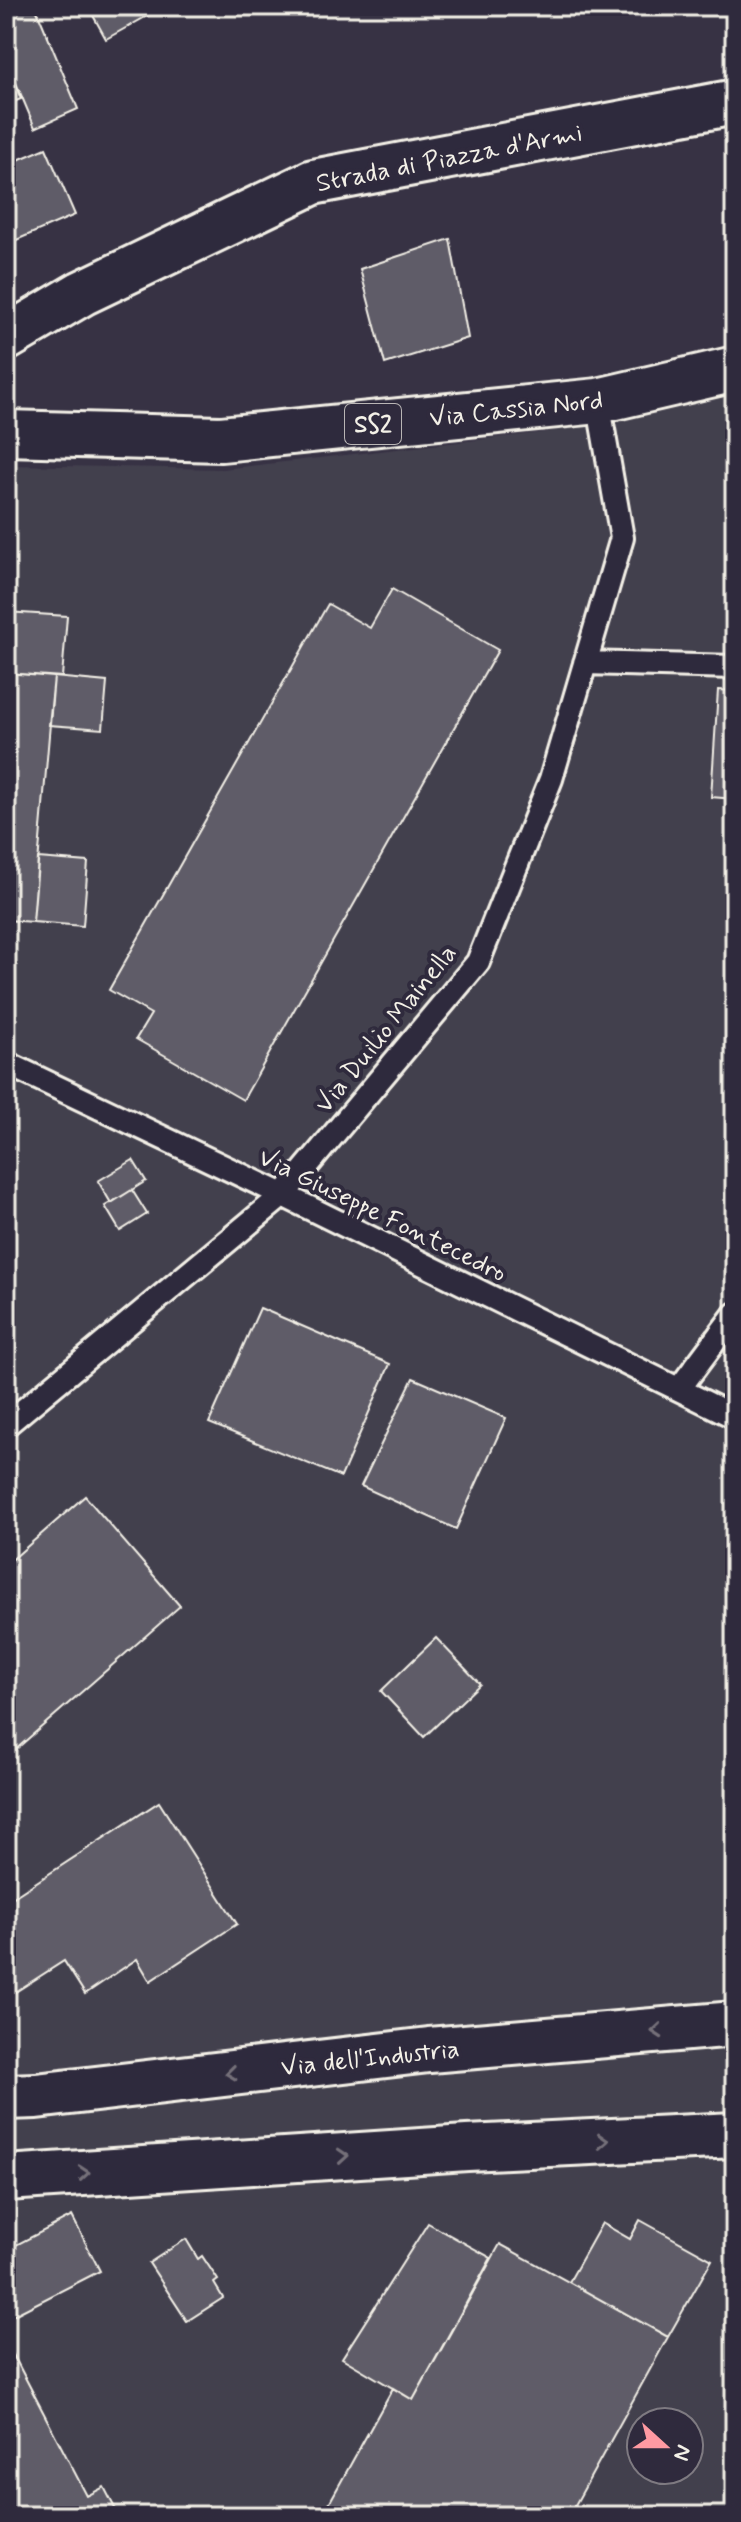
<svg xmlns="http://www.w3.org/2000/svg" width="741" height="2522" viewBox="0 0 741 2522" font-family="Mynerve,sans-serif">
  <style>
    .built { fill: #433f4e; fill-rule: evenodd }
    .building { fill: #5f5c67; stroke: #f4f1e8; stroke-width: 2 }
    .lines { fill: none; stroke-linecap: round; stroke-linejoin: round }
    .service-casing { stroke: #f4f1e8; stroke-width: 28 }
    .minor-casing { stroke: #f4f1e8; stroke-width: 50 }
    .primary-casing { stroke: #f4f1e8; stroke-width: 50 }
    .service { stroke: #2f2a3d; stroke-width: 22 }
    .minor { stroke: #2f2a3d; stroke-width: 44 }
    .primary { stroke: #2f2a3d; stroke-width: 44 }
    .oneway { stroke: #747079 }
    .labels { text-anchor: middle; stroke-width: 8; stroke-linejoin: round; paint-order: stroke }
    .shield { fill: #2f2a3d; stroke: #b9b5b5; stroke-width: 2 }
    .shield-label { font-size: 24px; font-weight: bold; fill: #f4f1e8 }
    .street-label { font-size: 26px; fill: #f4f1e8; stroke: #2f2a3d }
  </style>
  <rect width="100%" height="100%" fill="#373244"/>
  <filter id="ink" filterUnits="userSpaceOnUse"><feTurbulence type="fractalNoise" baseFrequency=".0125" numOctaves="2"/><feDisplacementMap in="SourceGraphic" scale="16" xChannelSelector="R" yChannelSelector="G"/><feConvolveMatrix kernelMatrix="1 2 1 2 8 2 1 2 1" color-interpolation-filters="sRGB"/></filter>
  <g filter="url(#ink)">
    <path class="built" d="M735,390V2516H6V465L223,469L546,432ZM641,2422H689V2470H641Z"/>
    <path class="building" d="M6,6H35L78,109L35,128L6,59Z
      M96,6H165L106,39L90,10Z
      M6,64L21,99L6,105Z
      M46,148L75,215L7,244L6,165Z
      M450,239L468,338L385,364L360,269Z
      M392,589L498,650L243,1100L136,1039L151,1014L109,990L328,604L370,628Z
      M6,612L67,616L62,677L6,673Z
      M6,673L54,677L33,922L6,920Z
      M54,677L107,682L103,729L49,725Z
      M718,690L735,691V799L711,797Z
      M38,858L88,862L83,926L33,922Z
      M133,1160L146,1181L111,1203L98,1181Z
      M132,1190L147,1214L120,1231L105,1206Z
      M260,1308L390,1364L341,1477L209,1423Z
      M413,1378L506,1418L456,1529L361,1486Z
      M85,1496L180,1606L6,1758V1565Z
      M436,1638L480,1684L424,1737L381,1691Z
      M159,1802L237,1924L150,1981L137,1959L85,1994L64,1961L6,1998V1902Z
      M72,2216L100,2271L6,2319V2250Z
      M640,2220L712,2260L668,2337L569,2282L602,2223L630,2239Z
      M428,2223L491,2258L413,2400L342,2358Z
      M186,2239L198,2259L202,2256L218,2280L214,2283L223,2298L187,2321L149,2263Z
      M500,2244L668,2337L569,2516H322L393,2388L413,2400Z
      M6,2341L87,2496L104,2487L119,2516H6Z"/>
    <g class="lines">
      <g class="service-casing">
        <path id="service" d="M585,663L735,667
          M6,1063L283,1195L735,1417
          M679,1389L735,1314
          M6,1425L283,1195L478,962L551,779L622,538L598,401"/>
      </g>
      <g class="minor-casing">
        <path id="minor" d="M6,338L82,293L313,182L735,102
          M6,2097L36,2096L429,2050L735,2024
          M6,2178L467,2148L735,2135"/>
      </g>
      <g class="primary-casing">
        <path id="primary" d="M6,433L221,439L598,401L735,369"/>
      </g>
      <use href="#service" class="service"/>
      <use href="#minor" class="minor"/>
      <use href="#primary" class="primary"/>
    </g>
    <defs><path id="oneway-chevron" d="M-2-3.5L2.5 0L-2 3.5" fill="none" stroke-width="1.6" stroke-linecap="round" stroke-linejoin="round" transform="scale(2)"/></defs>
    <g class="oneway">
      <use href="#oneway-chevron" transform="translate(657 2031) rotate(175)"/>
      <use href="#oneway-chevron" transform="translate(231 2073) rotate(173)"/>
      <use href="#oneway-chevron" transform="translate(603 2141) rotate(-3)"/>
      <use href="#oneway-chevron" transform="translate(343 2156) rotate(-4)"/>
      <use href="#oneway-chevron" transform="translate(84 2173) rotate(-4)"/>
    </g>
  </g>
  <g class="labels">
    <rect class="shield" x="345" y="404" width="56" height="40" rx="6"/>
    <g class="shield-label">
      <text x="373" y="432">SS2</text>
    </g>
    <g class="street-label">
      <text transform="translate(449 157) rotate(-11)" y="9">Strada di Piazza d'Armi</text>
      <text transform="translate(516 408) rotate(-6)" y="9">Via Cassia Nord</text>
      <text transform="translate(385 1028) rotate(-51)" y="9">Via Duilio Mainella</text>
      <text transform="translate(383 1214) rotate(26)" y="9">Via Giuseppe Fontecedro</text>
      <text transform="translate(370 2057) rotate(-6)" y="9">Via dell'Industria</text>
    </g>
  </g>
  <rect width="741" height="2522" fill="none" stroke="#2f2a3d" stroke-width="32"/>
  <rect x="16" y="16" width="709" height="2490" fill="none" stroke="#f4f1e8" stroke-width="3" filter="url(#ink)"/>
  <g transform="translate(665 2446) rotate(111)"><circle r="38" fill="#2f2a3d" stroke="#7e7a81" stroke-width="2"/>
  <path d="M0-6L14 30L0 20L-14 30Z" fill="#ff9aa2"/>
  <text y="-12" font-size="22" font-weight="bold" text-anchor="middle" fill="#f4f1e8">N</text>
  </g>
</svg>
